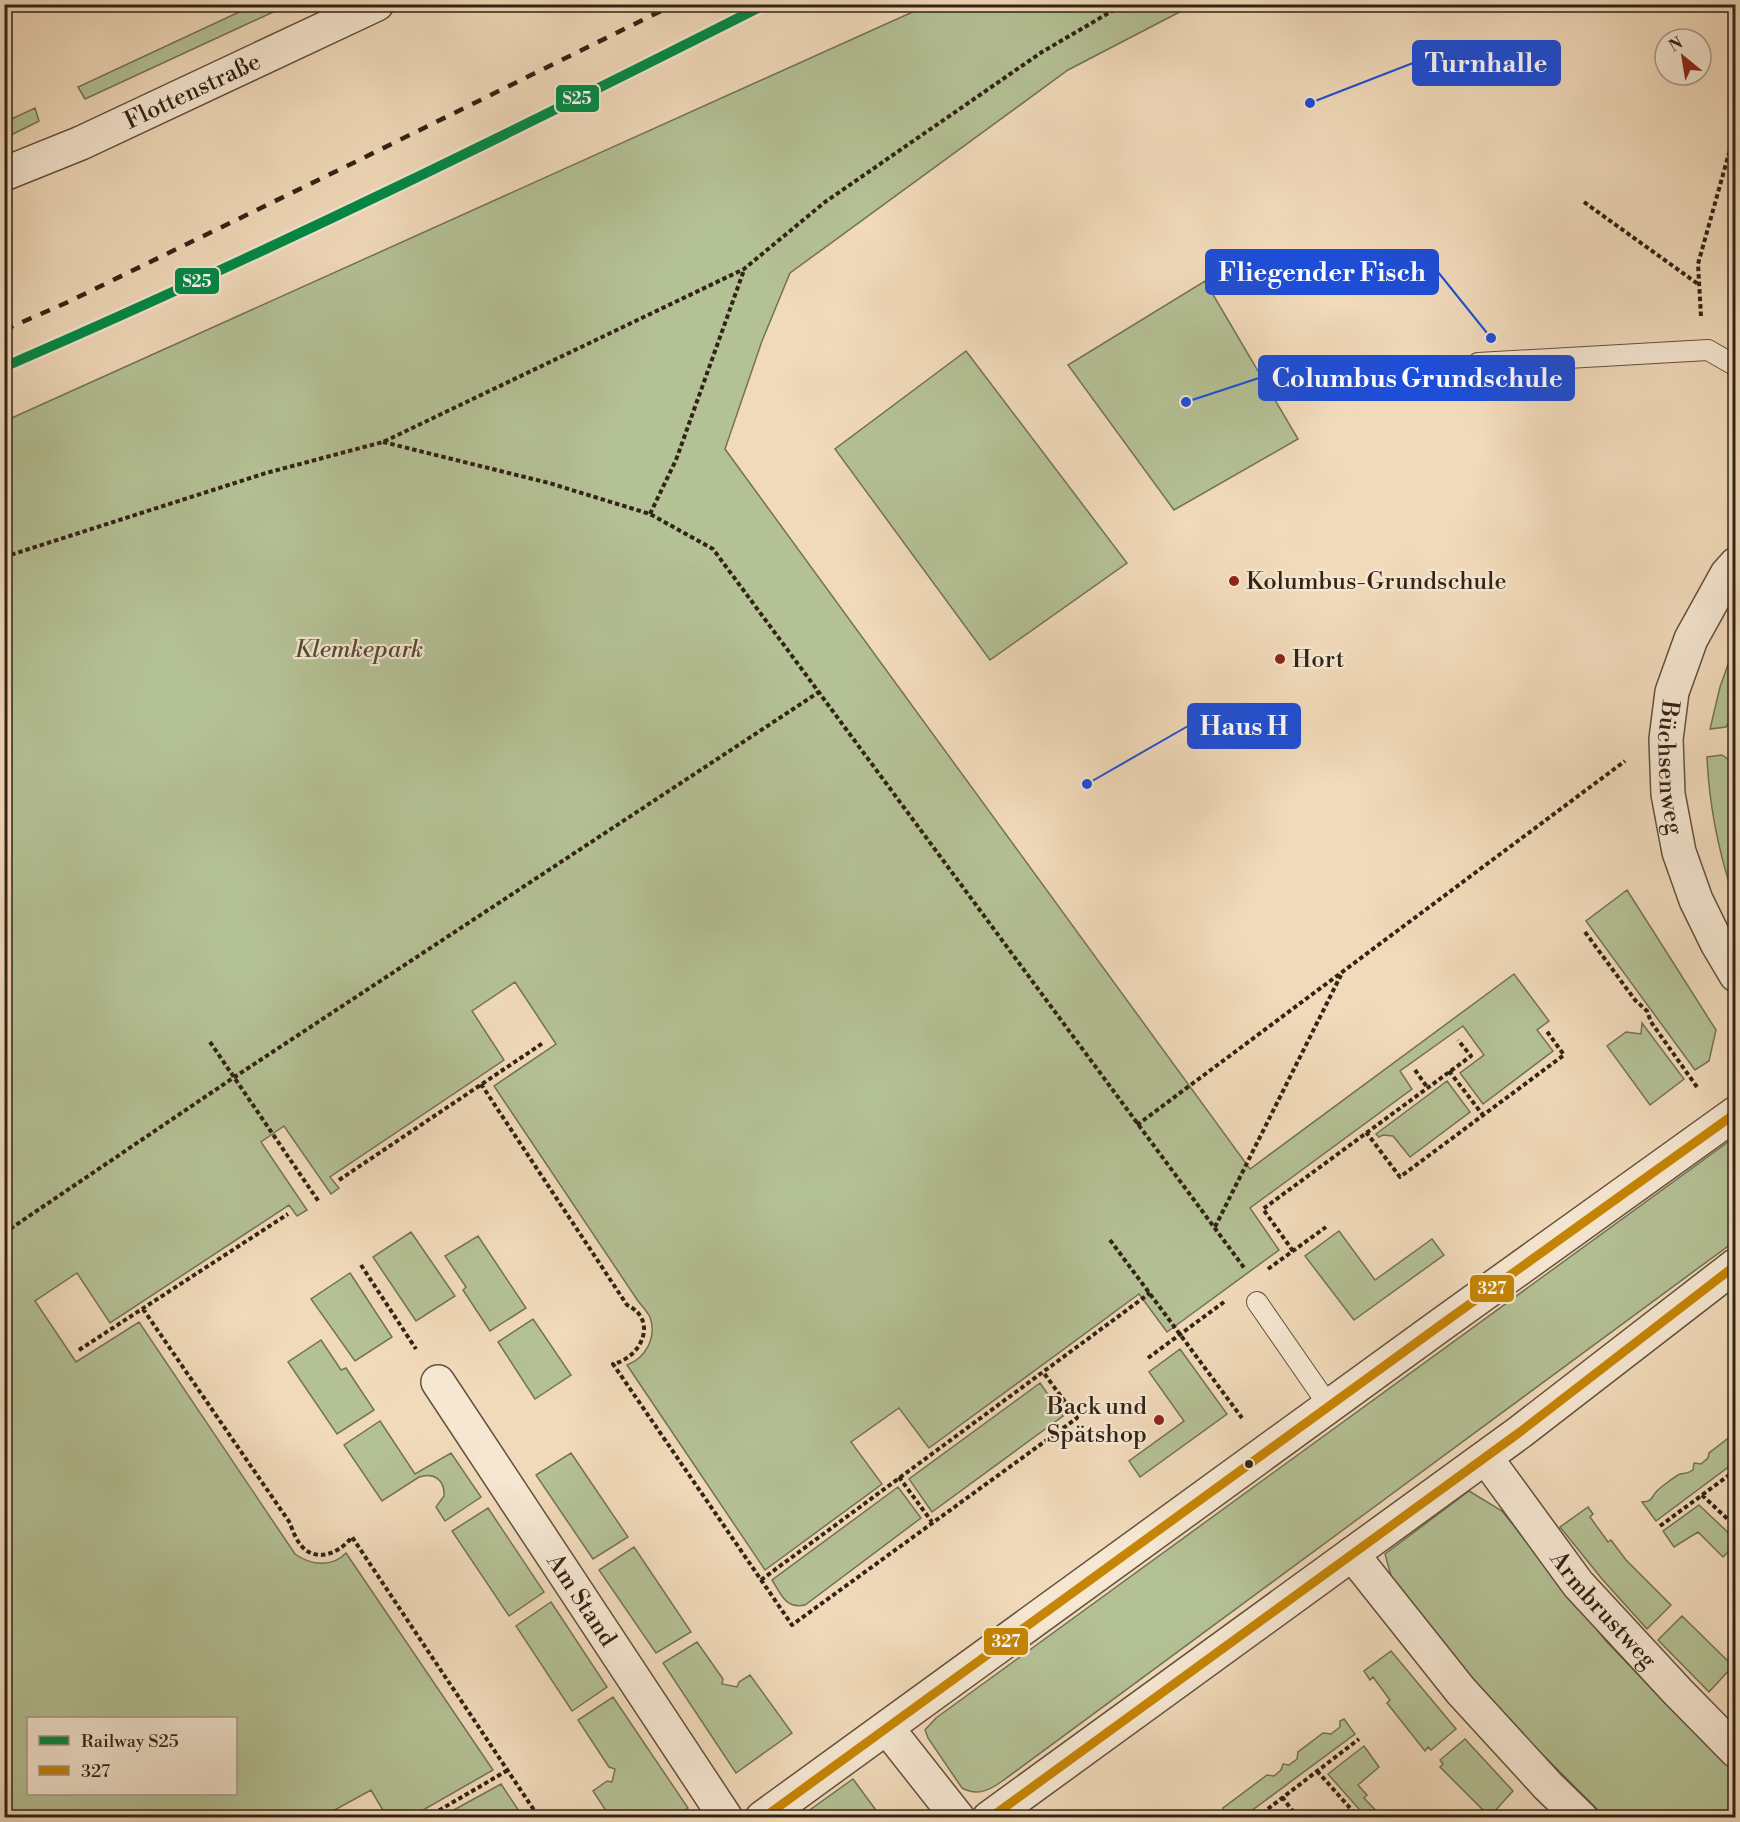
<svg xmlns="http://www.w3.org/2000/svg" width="1740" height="1822" viewBox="0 0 1740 1822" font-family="'Libre Bodoni',serif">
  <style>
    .green { fill: #b4c195; stroke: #737255; stroke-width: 1.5; fill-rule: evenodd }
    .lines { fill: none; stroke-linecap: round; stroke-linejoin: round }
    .service-casing { stroke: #62513e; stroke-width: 22 }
    .minor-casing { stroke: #62513e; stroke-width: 36 }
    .path { stroke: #322315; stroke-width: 4; stroke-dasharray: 4.5 3; stroke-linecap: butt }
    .service { stroke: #f6e7d2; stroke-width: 20 }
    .minor { stroke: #f6e7d2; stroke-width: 33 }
    .rail { stroke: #322315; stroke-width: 4.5; stroke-dasharray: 10 10; stroke-linecap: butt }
    .bus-1-casing { stroke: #f6e7d2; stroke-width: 14 }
    .bus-1 { stroke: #c68505; stroke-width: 9 }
    .rail-1-casing { stroke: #f6e7d2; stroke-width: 15 }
    .rail-1 { stroke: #018a47; stroke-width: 10 }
    .poi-dot { fill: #8f2418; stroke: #f6e7d2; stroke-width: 2 }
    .bus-dot { fill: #322315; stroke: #f6e7d2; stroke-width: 2 }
    .labels { text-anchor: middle; stroke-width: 4.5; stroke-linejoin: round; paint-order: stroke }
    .street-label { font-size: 24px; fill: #322315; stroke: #f6e7d2 }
    .poi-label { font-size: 24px; fill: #322315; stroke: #f6e7d2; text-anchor: start }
    .park-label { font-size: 24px; font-style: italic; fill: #524a35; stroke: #f6e7d2 }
    .leader { fill: none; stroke: #1d4ed8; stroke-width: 2 }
    .callout-dot { fill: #1d4ed8; stroke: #f6e7d2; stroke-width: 2 }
    .callout { fill: #1d4ed8; stroke: #1d4ed8; stroke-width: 2 }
    .callout-label { font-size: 26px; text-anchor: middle; font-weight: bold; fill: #fff }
    .line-badge { stroke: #f6e7d2; stroke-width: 2 }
    .badge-label { font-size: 16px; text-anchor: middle; font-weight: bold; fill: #fff }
  </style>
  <rect width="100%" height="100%" fill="#f1daba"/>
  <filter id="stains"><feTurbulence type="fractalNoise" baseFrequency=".00333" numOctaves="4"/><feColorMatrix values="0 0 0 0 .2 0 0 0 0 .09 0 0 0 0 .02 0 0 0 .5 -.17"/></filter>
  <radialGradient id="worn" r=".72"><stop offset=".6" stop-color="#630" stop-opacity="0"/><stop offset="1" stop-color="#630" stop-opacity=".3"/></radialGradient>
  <path class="green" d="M254,5H284V7L85,99L78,87Z
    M928,5H1193L1068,70L790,273L762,341L725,449L1250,1169L1514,974L1549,1021L1537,1030L1553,1051L1483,1104L1460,1073L1484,1055L1463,1026L1400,1071L1412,1089L1250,1208L1279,1250L1167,1332L1139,1294L929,1448L899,1408L851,1442L882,1484L765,1570L627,1365C646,1358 657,1337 650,1317C647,1311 642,1306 638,1301L494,1086L556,1044L515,982L472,1011L504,1060L330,1177L339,1188L331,1194L284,1126L261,1142L307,1210L297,1216L289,1205L110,1323L77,1273L35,1301L76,1362L139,1322L295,1554C310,1565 332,1568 346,1553L493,1770L411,1817H387L371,1790L322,1817H5V421ZM28,1718H236V1794H28Z
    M35,108L39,121L5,138V122Z
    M1205,281L1298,439L1174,510L1068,365Z
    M966,351L1127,563L990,660L835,449Z
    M1735,645V712L1726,727L1710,729L1720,687Z
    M1722,755L1735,764L1736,885L1731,889C1717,845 1709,803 1707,757Z
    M1627,890L1716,1030L1709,1061L1695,1070L1586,921Z
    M1642,1023L1684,1079L1650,1105L1607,1046L1626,1032L1641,1034Z
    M1447,1081L1470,1112L1410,1157L1393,1136L1383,1135L1379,1137L1376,1134Z
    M1735,1137V1241L1001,1782C988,1791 977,1796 962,1788L928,1738L925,1730L936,1718Z
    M1339,1231L1375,1280L1432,1239L1444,1255L1354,1320L1305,1256Z
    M411,1232L455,1296L416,1321L373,1257Z
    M478,1236L526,1308L490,1331L463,1290L466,1287L445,1256Z
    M350,1273L392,1337L355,1361L311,1299Z
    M533,1319L571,1375L535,1399L498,1342Z
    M321,1340L341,1370L346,1368L374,1410L337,1434L288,1362Z
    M1180,1349L1227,1414L1140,1477L1129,1461L1184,1421L1149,1372Z
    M1040,1383L1063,1416L932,1512L909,1479Z
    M380,1421L415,1474L451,1453L481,1497L445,1521L436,1507L444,1496C445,1480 434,1472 419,1477L382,1501L344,1445Z
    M1735,1433V1462L1656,1521L1642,1502C1652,1502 1651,1498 1656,1492C1658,1489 1677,1475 1680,1474C1686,1473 1687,1474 1693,1470L1694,1463L1701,1464L1708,1458L1709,1453Z
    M571,1453L628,1537L593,1559L536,1475Z
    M898,1487L921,1518L805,1605C785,1609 781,1594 772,1580Z
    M1469,1491L1502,1511L1606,1641L1670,1708L1735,1771V1817H1605L1472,1684L1395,1590L1385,1554Z
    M1699,1505L1735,1539V1555L1730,1550L1723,1557L1698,1532L1674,1547L1663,1531Z
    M1588,1507L1593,1514L1590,1517L1608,1542L1611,1540L1626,1560L1671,1605L1647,1629L1602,1579L1560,1527Z
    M488,1508L544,1592L509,1616L452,1531Z
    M634,1547L691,1632L656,1653L599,1570Z
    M551,1602L607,1687L572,1711L516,1626Z
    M1682,1616L1733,1666L1709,1692L1658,1640Z
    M697,1642L723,1679L722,1684L737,1687L739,1682L750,1675L792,1733L736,1773L663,1663Z
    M1391,1651L1456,1729L1431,1750L1428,1747L1425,1751L1387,1703L1390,1700L1373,1677L1370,1680L1364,1671Z
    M613,1697L688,1808L675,1817H610L593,1791L607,1781L612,1782L615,1769L609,1767L578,1720Z
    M1344,1719L1355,1734L1243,1817H1218L1222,1814L1223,1808L1267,1775L1274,1776L1281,1770L1283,1764L1289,1765L1297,1759L1298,1752L1323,1733L1331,1734L1340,1727V1721Z
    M1465,1739L1513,1791L1493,1813L1490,1810L1486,1813L1440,1767L1443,1764L1440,1760Z
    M1364,1746L1379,1767L1358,1785L1367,1795L1364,1798L1382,1817H1366L1328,1774Z
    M853,1779L881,1817H800Z
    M501,1784L519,1811L520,1817H441Z"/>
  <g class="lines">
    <g class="service-casing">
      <path id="service" d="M1478,363L1708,350L1736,366
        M1257,1302L1329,1406"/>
    </g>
    <g class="minor-casing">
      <g id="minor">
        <path id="s1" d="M4,174L81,143L377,4"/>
        <path id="s2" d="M1736,564L1727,574L1691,639L1672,692L1666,739L1668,794L1679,852L1696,900L1717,943L1736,975"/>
        <path id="s3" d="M438,1382L726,1818"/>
        <path id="s4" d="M1486,1458L1578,1584L1678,1692L1736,1751"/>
        <path d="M1352,1554L1461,1691L1548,1786L1581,1818"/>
        <path d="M887,1728L958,1818"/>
        <path d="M762,1818L1442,1324L1736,1113"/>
        <path d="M989,1818L1520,1432L1736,1265"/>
      </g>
    </g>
    <path class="path" d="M1584,202L1698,284
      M1701,316L1698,264L1736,128
      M383,442L549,483L650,514L713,549L1245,1269
      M650,514L676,460L744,270
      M4,557L266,473L383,442L744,269L825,202L1042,52L1124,4
      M1585,932L1635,1000L1647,1011L1651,1022L1697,1087
      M210,1042L319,1202
      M1415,1070L1427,1087
      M1449,1071L1483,1115
      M481,1084L627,1305C659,1320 641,1358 613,1364L792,1625L1077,1418L1043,1372
      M1137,1125L1625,761
      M1366,1132L1400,1177L1564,1055L1546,1030
      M339,1180L543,1043
      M1215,1227L1341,975
      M4,1233L233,1078L819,692
      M1110,1240L1242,1418
      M1293,1251L1263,1209L1471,1056L1458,1040
      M361,1265L416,1349
      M1268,1269L1326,1227
      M143,1309L290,1523C293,1532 298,1545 307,1551C323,1561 342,1550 352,1537L538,1816L536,1818
      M79,1350L288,1214
      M1148,1358L1224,1302
      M899,1477L932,1522
      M1702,1495L1736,1527
      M1660,1526L1736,1470
      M761,1580L1150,1293
      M1317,1771L1359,1818
      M1282,1797L1298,1818
      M426,1818L508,1770
      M1256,1818L1359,1739
      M1340,1818L1351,1809"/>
    <use href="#service" class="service"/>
    <use href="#minor" class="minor"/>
    <path class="rail" d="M4,330L68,302L349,165L675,4"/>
    <g class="bus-1-casing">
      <path id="bus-1" d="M763,1818L1442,1324L1736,1113
        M990,1818L1520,1432L1736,1265"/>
    </g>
    <use href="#bus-1" class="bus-1"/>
    <g class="rail-1-casing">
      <path id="rail-1" d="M4,367C263,255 515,131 766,4"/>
    </g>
    <use href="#rail-1" class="rail-1"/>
  </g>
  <g class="poi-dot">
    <circle cx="1234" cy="581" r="6"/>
    <circle cx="1280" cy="659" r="6"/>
    <circle cx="1159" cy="1420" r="6"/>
  </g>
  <circle class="bus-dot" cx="1249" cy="1464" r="5"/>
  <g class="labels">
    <g class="street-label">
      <text dy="8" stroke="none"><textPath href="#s1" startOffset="206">Flottenstraße</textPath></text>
      <text dy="8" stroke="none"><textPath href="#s2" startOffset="220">Büchsenweg</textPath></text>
      <text dy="8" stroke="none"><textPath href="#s3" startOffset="261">Am Stand</textPath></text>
      <text dy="8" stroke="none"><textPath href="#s4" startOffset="192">Armbrustweg</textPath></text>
    </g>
    <g class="poi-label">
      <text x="1246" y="589">Kolumbus-Grundschule</text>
      <text x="1292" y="667">Hort</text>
      <text x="1147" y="1414" text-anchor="end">Back und<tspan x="1147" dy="28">Spätshop</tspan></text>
    </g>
    <g class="park-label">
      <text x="359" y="657">Klemkepark</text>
    </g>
  </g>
  <path class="leader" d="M1310 103L1413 63M1491 338L1438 272M1186 402L1259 378M1087 784L1188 726"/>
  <g class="callout-dot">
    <circle cx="1310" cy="103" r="6"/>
    <circle cx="1491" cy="338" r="6"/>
    <circle cx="1186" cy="402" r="6"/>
    <circle cx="1087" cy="784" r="6"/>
  </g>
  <g class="callout">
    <rect x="1413" y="41" width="147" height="44" rx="6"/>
    <rect x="1206" y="250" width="232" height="44" rx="6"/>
    <rect x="1259" y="356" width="315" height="44" rx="6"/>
    <rect x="1188" y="704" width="112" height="44" rx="6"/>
  </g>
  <g class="callout-label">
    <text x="1486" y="72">Turnhalle</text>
    <text x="1322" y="281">Fliegender Fisch</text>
    <text x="1417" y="387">Columbus Grundschule</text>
    <text x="1244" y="735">Haus H</text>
  </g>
  <g class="line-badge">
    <rect x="555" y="84" width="45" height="29" rx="6" fill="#018a47"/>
    <rect x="174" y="267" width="46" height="28" rx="6" fill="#018a47"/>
    <rect x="1469" y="1274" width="46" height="29" rx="6" fill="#c68505"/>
    <rect x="983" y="1627" width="46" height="29" rx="6" fill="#c68505"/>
  </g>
  <g class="badge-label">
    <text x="577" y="104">S25</text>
    <text x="197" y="287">S25</text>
    <text x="1492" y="1294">327</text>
    <text x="1006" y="1647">327</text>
  </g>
  <rect width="1740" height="1822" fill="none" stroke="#f1daba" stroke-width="24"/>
  <rect x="6" y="6" width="1728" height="1810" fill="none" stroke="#322315" stroke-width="3"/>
  <rect x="12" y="12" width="1716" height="1798" fill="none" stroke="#322315" stroke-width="1.5"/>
  <rect x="27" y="1717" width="210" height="78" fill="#f6e7d2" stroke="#a89986" stroke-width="1.5"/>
  <rect x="39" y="1736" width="30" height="9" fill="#018a47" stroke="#a89986" stroke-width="1.5"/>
  <text x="81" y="1747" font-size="18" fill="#322315">Railway S25</text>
  <rect x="39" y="1766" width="30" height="9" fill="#c68505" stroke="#a89986" stroke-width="1.5"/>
  <text x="81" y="1777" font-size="18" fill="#322315">327</text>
  <g transform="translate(1683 57) rotate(330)"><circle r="28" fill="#f6e7d2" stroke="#a89986" stroke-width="1.5"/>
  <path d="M0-4.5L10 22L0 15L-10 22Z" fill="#8f2418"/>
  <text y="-9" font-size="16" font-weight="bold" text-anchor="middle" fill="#322315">N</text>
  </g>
  <rect width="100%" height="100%" filter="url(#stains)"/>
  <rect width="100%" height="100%" fill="url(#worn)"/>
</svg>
